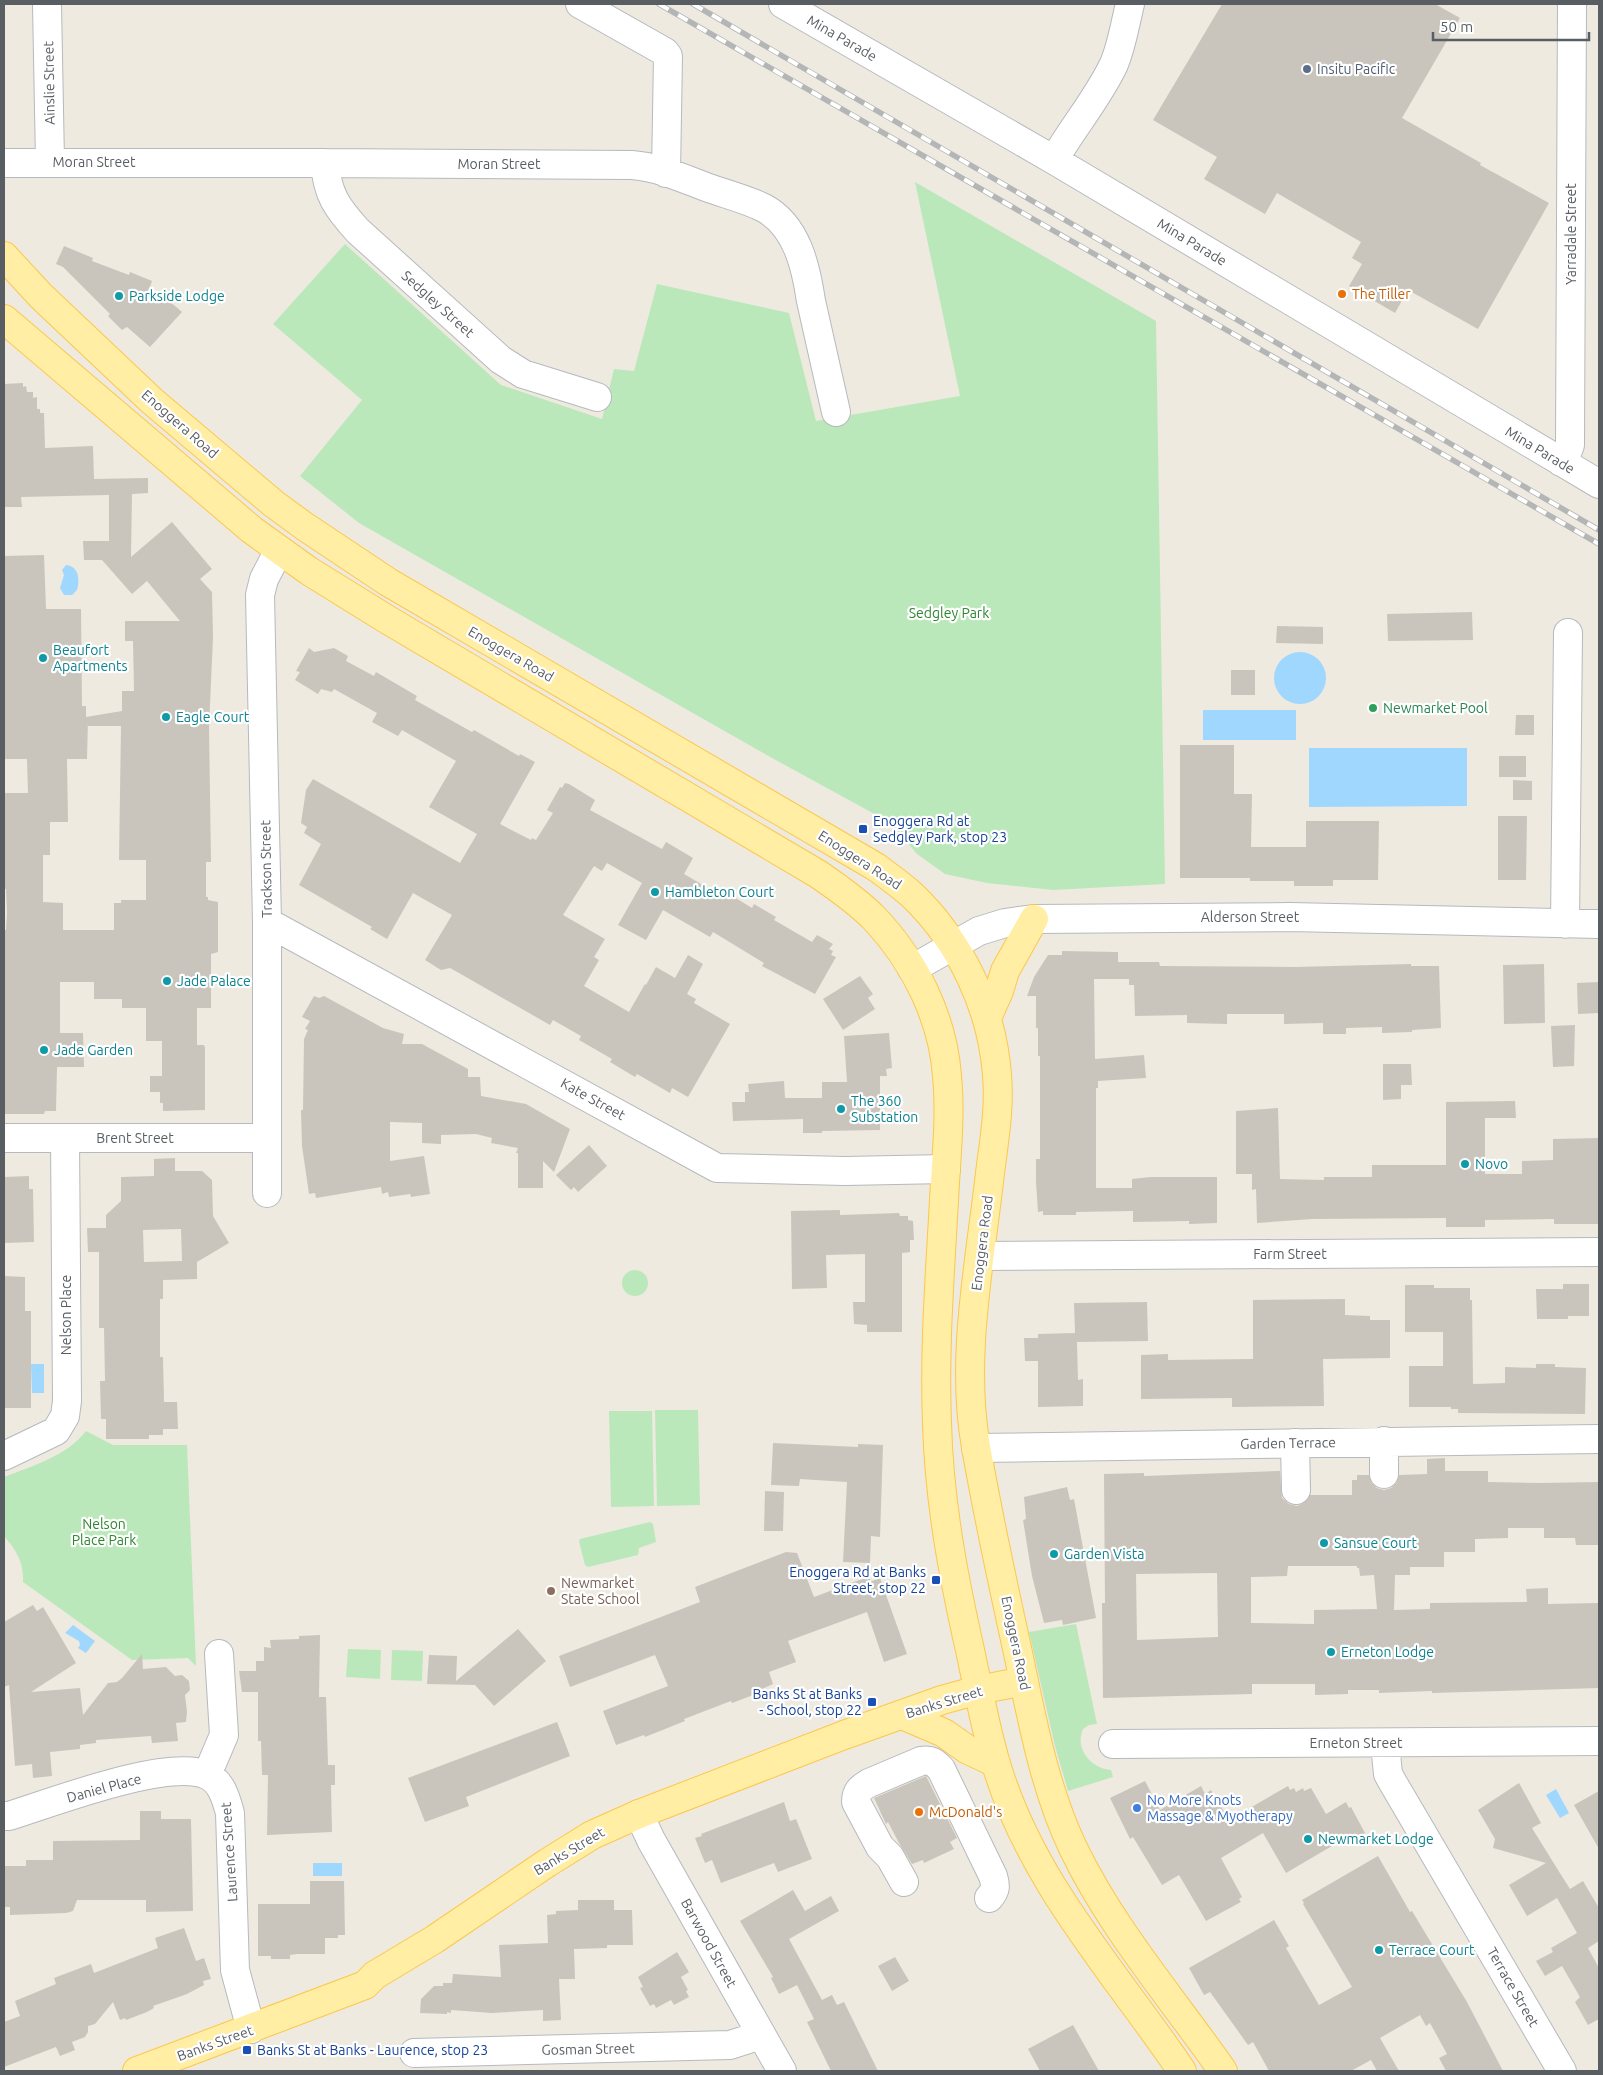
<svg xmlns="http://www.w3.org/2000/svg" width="1603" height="2075" viewBox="0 0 1603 2075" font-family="Ubuntu,sans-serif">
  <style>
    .green { fill: #bbe8ba }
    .water { fill: #9fd7ff }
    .building { fill: #c9c5bd; fill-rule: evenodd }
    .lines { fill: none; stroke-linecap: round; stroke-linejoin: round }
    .minor-casing { stroke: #b6b9be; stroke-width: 30 }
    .major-casing { stroke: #fdc74a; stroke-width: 30 }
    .minor { stroke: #fff; stroke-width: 28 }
    .major { stroke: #ffeea4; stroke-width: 28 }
    .rail-casing { stroke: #b4b5b6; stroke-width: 5.5 }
    .rail { stroke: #fff; stroke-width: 4; stroke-dasharray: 11; stroke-linecap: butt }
    .service-dot { fill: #5c6f8a; stroke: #fff; stroke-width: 2 }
    .food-dot { fill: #e8710a; stroke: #fff; stroke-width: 2 }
    .culture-dot { fill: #0f9aa8; stroke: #fff; stroke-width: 2 }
    .leisure-dot { fill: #2e9e5b; stroke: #fff; stroke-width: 2 }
    .transit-dot { fill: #1a4fb4; stroke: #fff; stroke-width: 2 }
    .education-dot { fill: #8d6e63; stroke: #fff; stroke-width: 2 }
    .shop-dot { fill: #3f7fe0; stroke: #fff; stroke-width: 2 }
    .labels { text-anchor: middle; stroke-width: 4.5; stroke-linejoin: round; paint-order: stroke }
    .street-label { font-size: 14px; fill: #595e63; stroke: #fff }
    .service-label { font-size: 14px; fill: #4e5e75; stroke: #fff; text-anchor: start }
    .food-label { font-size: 14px; fill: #c56008; stroke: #fff; text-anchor: start }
    .culture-label { font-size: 14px; fill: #0d838f; stroke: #fff; text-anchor: start }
    .park-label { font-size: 14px; fill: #2e862f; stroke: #fff }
    .leisure-label { font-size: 14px; fill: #27864d; stroke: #fff; text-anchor: start }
    .transit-label { font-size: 14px; fill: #164399; stroke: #fff; text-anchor: start }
    .education-label { font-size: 14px; fill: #785e54; stroke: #fff; text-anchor: start }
    .shop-label { font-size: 14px; fill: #366cbe; stroke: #fff; text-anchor: start }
  </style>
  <rect width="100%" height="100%" fill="#eeeae0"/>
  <path class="green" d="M915,182L1156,321L1165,884L1053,890L987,883L945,874L917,854L891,823L772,758L359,523L300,476L362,400L273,324L345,244L501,385L602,419L614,369L634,371L657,284L789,313L816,421L960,396Z
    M622 1283a13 13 0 1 1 26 0a13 13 0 1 1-26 0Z
    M655,1410H698L700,1505L657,1506Z
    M609,1411H652L654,1506L611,1507Z
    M86,1431L113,1445H187L196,1666L188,1658L132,1660L23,1582C24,1562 16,1550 4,1536V1477C32,1466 67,1456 86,1431Z
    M650,1522L653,1524L656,1542L639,1548L638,1555L588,1567L585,1565L579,1541L580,1539Z
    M1076,1624L1097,1724L1089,1725L1083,1729C1074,1749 1092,1769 1111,1770L1113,1777L1068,1791L1055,1746L1029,1632Z
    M348,1649L381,1650L380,1679L346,1677Z
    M392,1650L423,1651L422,1681L391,1680Z"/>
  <path class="water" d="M66,565C79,566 80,580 77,590L72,595H64L60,588L64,575L62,570Z
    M1274 678a26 26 0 1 1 52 0a26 26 0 1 1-52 0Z
    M1203,710H1296V740H1203Z
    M1309,748H1467V806L1309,807Z
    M31,1364H44V1393H32Z
    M73,1625L95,1641L86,1653L78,1648L80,1645L79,1641L65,1633Z
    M1556,1789L1569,1813L1560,1818L1546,1795Z
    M313,1863H342V1876H313Z"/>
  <path class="building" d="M1222,4H1435L1460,18L1402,118L1481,163L1480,165L1549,203L1478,329L1408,290L1395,313L1349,286L1362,264L1352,258L1361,242L1277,193L1265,214L1204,179L1217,157L1153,120Z
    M64,246L93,258L92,261L129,275L130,272L152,281L148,292L168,300L182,312L150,347L127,327L122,330L108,316L110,314L63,267L56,264Z
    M23,383V387L26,386L27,392H33V398L37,397V409H40V413H44L45,448L93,446L94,479L148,478V493L132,494L131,557L172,522L212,569L200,579L212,592L213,637L209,727L211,862H206V897H208V900L218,902V952L211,954V1008H197V1045H204L205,1048V1110L163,1111V1103H160V1092H150V1076H162V1041H146V1008H122V999H94V982H60V1033H83L84,1067H57L56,1111H45L44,1114H4V930H6L7,912L6,889H4V793H28L27,759H4V556L44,555L46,609H81L82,706H86V717L122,711V691H134L133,641H125V621H180L147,581L132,594L102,560H84L83,541H109V495L21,497L22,507H4V384ZM88,720V726H121L119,860H146V900H121V903H114V930H63V903L43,902V855H50V822H68L67,759H87Z
    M1472,612L1473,640L1388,641L1387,614Z
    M1277,626L1323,627V644L1276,643Z
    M309,648L314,652L334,648L348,656L346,661L374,676L376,672L417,696L415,700L472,732L474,730L519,756L520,754L535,762L500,824L531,840L532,838L536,840L553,813L547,810L560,787L562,788L565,783L569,784L595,800L590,810L662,849L666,842L693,858L684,874L713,891L716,886L752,908L754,904L776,917L774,920L812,942L817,935L833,944L829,949L833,951L831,955L836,957L815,994L762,966L764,963L713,932L710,937L663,910L646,940L618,925L642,883L607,863L602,871L594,866L563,915L605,939L594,957L599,960L584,986L629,1012L645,984L646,985L656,967L675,978L688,955L703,964L687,994L696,999L694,1003L730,1024L688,1097L672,1088L670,1093L637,1074L635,1077L610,1062L612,1059L579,1040L581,1036L553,1020L550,1025L459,973L450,968L441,970L425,960L452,915L413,893L387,939L370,929L372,927L299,885L321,844L304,833L307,827L301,823L306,790L313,779L460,863L477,834L429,807L456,761L402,730L398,736L372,722L377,713L334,689L332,692L321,689L318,694L295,680L300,672L296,671Z
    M1231,670H1255V695H1231Z
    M1516,715H1534V735H1515Z
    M1180,745H1234V794H1252L1251,847H1306V821H1379L1378,880H1333V886H1294V881H1250V878H1180Z
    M1499,756H1526V777H1499Z
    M1513,780L1532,781V800H1513Z
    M1498,816H1527L1526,880H1498Z
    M1062,951L1118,952V962H1159L1160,966L1295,967L1411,964V966H1439L1441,1028L1412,1030V1032L1382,1033V1027L1346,1028V1034H1323V1023L1284,1024V1014H1227V1024L1187,1023V1015L1135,1016L1134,985H1129V979H1094L1095,1059L1144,1055L1146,1078L1098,1081V1088H1096V1188H1132V1179L1150,1177H1217V1223L1189,1224V1221L1133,1222V1211L1076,1212V1215H1043V1211L1038,1212L1036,1182V1159H1040V1056H1038V1028H1036V996H1027L1034,977L1048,955H1062Z
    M1544,964L1545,1023L1504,1024L1503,965Z
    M860,976L873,994L868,998L875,1009L843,1030L823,999Z
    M1599,982V1013L1578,1014L1577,983Z
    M314,996L319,998L324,996L383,1028L404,1034L402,1044H422L468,1069V1077H480L481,1096L526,1104L570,1129L554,1172L543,1161V1188H518V1153H516L518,1148L491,1143L492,1138L476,1134L441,1135V1144L422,1143V1123L390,1122V1161L424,1156L430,1194L411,1197L410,1194L389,1197L388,1192L382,1194L381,1187L316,1198L315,1193L309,1194L302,1146L301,1110H303L304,1039L308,1030L305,1029L310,1021L302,1017Z
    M1575,1025L1574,1066L1553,1067L1551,1026Z
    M889,1033L892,1068L886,1069L887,1076H880V1130L822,1131V1133H803V1119L733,1121L732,1102H745V1092H749L748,1084L784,1081L785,1098H822V1082H847L844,1036Z
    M1383,1064H1411L1412,1085H1401V1099L1383,1100Z
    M1515,1101L1516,1118H1485V1174H1522V1161L1553,1160V1139L1599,1138V1224H1554V1219L1485,1220V1227H1446V1218L1312,1219L1257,1223L1256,1189L1252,1190V1174H1236V1111L1278,1108L1280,1179L1324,1180V1177H1372V1165H1446V1102Z
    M589,1145L607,1166L578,1192L574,1187L571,1190L556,1175Z
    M175,1158V1171H202L212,1180L213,1216L229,1243L197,1262V1279L163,1280V1299H160V1357H163L164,1402H177L178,1429H163V1435H149V1439H106V1419H101L100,1381H105L104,1328H99V1252H88L87,1228H106V1215L121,1201V1177L154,1176V1159ZM181,1229L182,1261L144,1262L143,1230Z
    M29,1176V1189H33L34,1242L4,1243V1177Z
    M840,1210V1215L899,1213L900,1216H908V1220L913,1221L914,1240H910V1252L902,1253V1332H867V1325L854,1324L853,1302H865V1254L826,1255L827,1288L792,1289L791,1211Z
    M4,1276L25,1277V1311H31V1408H5V1396L4,1397Z
    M1563,1284H1589V1316H1568V1319H1537L1536,1289H1563Z
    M1405,1285H1434V1288H1470V1300H1472L1473,1384L1505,1383V1367L1536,1368V1364H1555V1367L1586,1368L1585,1414L1458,1413V1409H1451V1407H1409V1366H1443V1332H1405Z
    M1345,1299V1315L1370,1316V1320H1390V1358L1323,1359L1324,1406L1232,1407V1398L1141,1399V1355L1168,1354V1360L1253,1359V1300Z
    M1147,1302L1148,1341L1077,1342L1078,1380L1083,1379V1406L1038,1407V1361H1025L1024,1338H1038V1334L1075,1333L1074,1303Z
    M773,1443L858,1447V1444L883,1445L880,1537L871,1536L870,1563L843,1562L847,1482L800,1479L799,1486L771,1485Z
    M1445,1458V1471H1488V1482L1539,1483L1599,1482V1545H1576L1575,1538H1544V1528H1508V1538L1475,1539V1552H1444V1567H1410V1575H1395L1394,1610L1430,1609V1603L1527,1602L1526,1589L1548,1588V1604L1599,1603V1688L1432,1693V1691L1379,1693V1690H1348V1694L1315,1695V1684H1252V1694L1103,1698L1102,1603H1105L1104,1474L1144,1473V1476L1280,1471L1282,1498L1289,1504L1297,1506L1304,1503L1310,1495H1352V1480H1357V1475H1369L1371,1482L1377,1488L1384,1490L1391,1488L1397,1482L1399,1475L1427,1474V1459ZM1288,1566H1357V1568H1359L1360,1576L1374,1575L1377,1609L1314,1610V1624L1251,1623V1577L1287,1576ZM1217,1573L1218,1637L1137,1640L1136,1574Z
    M1067,1487L1070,1500L1074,1499L1096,1618L1063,1625L1062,1620L1044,1623L1032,1576L1023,1520L1026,1519L1024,1497Z
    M765,1491L784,1492L783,1531H764Z
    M786,1552L797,1553L814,1597L870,1576V1582L880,1578L907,1654L884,1662L867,1612L788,1641L796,1662L769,1672L773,1684L755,1692L756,1694L732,1703L731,1701L684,1719L685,1721L645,1737L644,1735L616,1745L603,1711L668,1686L655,1655L570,1687L559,1656L700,1602L695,1587Z
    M33,1605L37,1611L43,1607L76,1663L31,1692L80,1688L83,1715L108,1683L117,1682L122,1678L142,1654L143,1669L166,1667L175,1676L182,1675L189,1681L190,1690L185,1695L187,1712L186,1722L176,1723L178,1741L152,1743L151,1736L123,1738L96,1740V1743L80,1745V1749L50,1752L52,1776L33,1778L32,1764L15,1766L9,1685L4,1687V1622Z
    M518,1629L546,1661L494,1706L475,1685L427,1684L429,1655L457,1656L456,1681Z
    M320,1635L319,1697H326L328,1765H335V1785H331L332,1832L267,1835L268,1775H262L261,1741H258V1692H242L239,1671H256V1661H264V1647L271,1648L270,1640L299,1639V1636Z
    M557,1722L570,1756L466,1797L469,1806L425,1822L408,1778Z
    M926,1776L957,1838L950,1842L954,1849L924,1863L923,1860L912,1864L899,1843L888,1822L886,1824L874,1798Z
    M1145,1781L1160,1810L1201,1786L1205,1794L1211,1790L1229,1820L1288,1786L1290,1790L1294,1788L1296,1792L1303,1788L1304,1791L1311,1788L1326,1814L1346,1802L1349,1808L1351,1807L1365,1833L1352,1840L1349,1836L1286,1873L1263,1833L1221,1858L1242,1897L1239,1899L1241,1902L1206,1921L1179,1875L1162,1885L1133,1837L1130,1839L1110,1798Z
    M1519,1783L1541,1823L1532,1828L1558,1870L1570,1889L1583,1881L1599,1908V1941L1588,1948L1599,1968V2019L1588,2025L1575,2002L1580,1997L1562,1966L1545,1976L1536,1961L1553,1952L1551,1948L1577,1933L1557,1898L1527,1916L1509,1885L1546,1863L1493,1848L1495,1839L1478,1810Z
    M1599,1791V1849L1574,1805Z
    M784,1802L790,1821L796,1819L812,1859L778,1872L774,1863L721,1883L712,1860L705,1863L695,1838L702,1836L701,1834Z
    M140,1811H161V1819H191L193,1911L146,1912V1900H77L73,1911L66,1913L10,1915V1907H5L4,1899V1866H26V1860H53V1841L140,1840Z
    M1378,1856L1410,1912L1412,1911L1467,2002L1503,2071H1446L1439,2058L1447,2054L1430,2023L1426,2026L1420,2015L1380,2038L1399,2071H1377L1371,2060L1351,2071H1269L1253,2042L1248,2045L1210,1992L1204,1995L1189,1968L1274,1920L1289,1946L1286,1948L1319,2005L1352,1987L1303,1904L1304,1903L1302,1900Z
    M310,1881H344L345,1935H338V1938H325V1954H297L290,1955V1959H271V1956H258V1904H310Z
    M793,1890L805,1911L831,1896L839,1911L789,1939L822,2000L832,1995L837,2005L844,2002L878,2071H831L807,2022L814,2019L797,1985L779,1994L771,1978L773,1977L740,1921Z
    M578,1900H614V1910H632L633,1945H607V1948L574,1949L575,1979H559L561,2020L543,2021V2010L492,2013L451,2010V2013L447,2012V2014L420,2013L421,1999L434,1986H443V1983H452L453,1974L501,1977L499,1945L548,1943L547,1915L556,1914V1911L578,1910Z
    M184,1928L196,1961L204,1958L211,1979L203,1981L204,1985L187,1994L153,2006L154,2008L147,2012L126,2020L125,2018L120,2020L113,2002L95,2024L88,2026V2032L85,2037L72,2042L75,2050L60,2056L56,2047L4,2067V2022L20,2016L15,2001L56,1984L54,1978L91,1964L94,1973L158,1948L155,1938Z
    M677,1952L689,1972L681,1977L688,1990L686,1991L689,1997L674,2005L671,2000L656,2008L654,2004L650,2006L640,1988L643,1987L638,1977Z
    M895,1957L909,1981L892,1991L878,1966Z
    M1073,2025L1099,2071H1040L1028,2049Z"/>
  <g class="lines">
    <g class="minor-casing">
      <path id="minor" d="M47,4L50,162
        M580,4L665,52L668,56L666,173
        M783,4L1054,160L1599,484
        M1054,160C1073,127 1098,98 1114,64C1122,45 1125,24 1130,4
        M4,163H325L632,165C658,167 682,178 706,187C725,194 746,199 764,208C797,226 806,267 811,301L836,412
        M325,163C327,194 337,208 358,231L501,360L523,374L597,397
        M1561,462L1567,453L1570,445L1572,4
        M267,922L717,1168L845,1171L946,1169
        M1565,924L1568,633
        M912,969L979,931L1005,923L1034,919L1290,917L1599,924
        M4,1138H267
        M267,1193V922L260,595L264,579L279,550
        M981,1256L1599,1252
        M1295,1443L1296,1490
        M976,1448L1599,1439
        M4,1456L56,1431L65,1416L67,1401L65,1138
        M1384,1474V1441
        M1113,1744L1599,1741
        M1385,1744L1388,1774L1393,1783L1562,2071
        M207,1775L224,1735L219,1654
        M639,1814L651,1840L782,2071
        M4,1816H9C51,1803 167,1758 207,1775C222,1782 226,1799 230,1813L235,1970L251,2029
        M904,1882L890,1857L880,1847L856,1802C856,1792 860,1788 869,1783L921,1761C931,1759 934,1762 941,1769L993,1876C996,1886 996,1890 989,1898
        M414,2053L730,2045L761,2035"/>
    </g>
    <g class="major-casing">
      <path id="major" d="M4,256L41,296L152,401L274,504L304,526L388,582L876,867C888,876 901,885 912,895C961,942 992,1008 997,1075C1000,1108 994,1141 990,1173C980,1263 960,1358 976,1447C988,1516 1003,1585 1018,1653C1032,1719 1044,1787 1073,1848C1112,1929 1172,1998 1223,2071
        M4,319L252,530L309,571L388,620L818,874C837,887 857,901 874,918C914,960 943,1018 947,1076C951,1117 946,1159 944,1200C940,1274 934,1349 937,1423C939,1500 953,1575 970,1650C978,1688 985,1727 996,1764C1031,1882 1115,1972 1182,2071
        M987,1018L999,991L1005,971L1034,919
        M902,1715L944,1733L968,1750L996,1763
        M137,2071L365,1985L375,1975L435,1939L547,1863L592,1835L639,1814L844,1735L942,1700L978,1690L1024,1681"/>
    </g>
    <use href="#minor" class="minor"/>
    <use href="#major" class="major"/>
    <g class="rail-casing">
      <path id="rail" d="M659,4L1599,544
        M693,4L1599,530"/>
    </g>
    <use href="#rail" class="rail"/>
  </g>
  <circle class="service-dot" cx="1307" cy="69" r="5"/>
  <g class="food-dot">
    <circle cx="1342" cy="294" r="5"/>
    <circle cx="919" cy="1812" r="5"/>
  </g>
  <g class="culture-dot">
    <circle cx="119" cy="296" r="5"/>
    <circle cx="43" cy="658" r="5"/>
    <circle cx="166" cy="717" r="5"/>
    <circle cx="655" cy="892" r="5"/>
    <circle cx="167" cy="981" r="5"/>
    <circle cx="44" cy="1050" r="5"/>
    <circle cx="841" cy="1109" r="5"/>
    <circle cx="1465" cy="1164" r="5"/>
    <circle cx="1324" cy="1543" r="5"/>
    <circle cx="1054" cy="1554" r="5"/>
    <circle cx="1331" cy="1652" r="5"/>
    <circle cx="1308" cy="1839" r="5"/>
    <circle cx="1379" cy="1950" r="5"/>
  </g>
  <circle class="leisure-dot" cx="1373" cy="708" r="5"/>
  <g class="transit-dot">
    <rect x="858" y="824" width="10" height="10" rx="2.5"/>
    <rect x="931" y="1575" width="10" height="10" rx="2.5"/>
    <rect x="867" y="1697" width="10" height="10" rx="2.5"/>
    <rect x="242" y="2045" width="10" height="10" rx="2.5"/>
  </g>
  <circle class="education-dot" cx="551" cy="1591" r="5"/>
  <circle class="shop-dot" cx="1137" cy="1808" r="5"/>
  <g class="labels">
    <g class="street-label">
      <text transform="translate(842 38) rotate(30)" y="5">Mina Parade</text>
      <text transform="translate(49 83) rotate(-91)" y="5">Ainslie Street</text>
      <text x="94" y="167">Moran Street</text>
      <text x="499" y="169">Moran Street</text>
      <text transform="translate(1571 234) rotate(-90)" y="5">Yarradale Street</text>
      <text transform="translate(1192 242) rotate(31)" y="5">Mina Parade</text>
      <text transform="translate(438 304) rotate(42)" y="5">Sedgley Street</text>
      <text transform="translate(180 424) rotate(41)" y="5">Enoggera Road</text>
      <text transform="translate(1540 450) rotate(31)" y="5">Mina Parade</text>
      <text transform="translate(511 654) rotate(30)" y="5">Enoggera Road</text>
      <text transform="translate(860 860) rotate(33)" y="5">Enoggera Road</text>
      <text transform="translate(266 869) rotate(-91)" y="5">Trackson Street</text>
      <text x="1250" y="922">Alderson Street</text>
      <text transform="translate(593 1099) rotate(29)" y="5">Kate Street</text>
      <text x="135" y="1143">Brent Street</text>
      <text transform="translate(982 1243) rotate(-83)" y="5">Enoggera Road</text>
      <text x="1290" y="1259">Farm Street</text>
      <text transform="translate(66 1315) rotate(-90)" y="5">Nelson Place</text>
      <text transform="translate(1288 1443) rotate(-1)" y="5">Garden Terrace</text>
      <text transform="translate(1016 1643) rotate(78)" y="5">Enoggera Road</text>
      <text transform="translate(944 1702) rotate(-17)" y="5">Banks Street</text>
      <text x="1356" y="1748">Erneton Street</text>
      <text transform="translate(104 1788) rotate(-15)" y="5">Daniel Place</text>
      <text transform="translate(569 1851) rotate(-31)" y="5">Banks Street</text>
      <text transform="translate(229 1852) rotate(-94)" y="5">Laurence Street</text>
      <text transform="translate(709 1943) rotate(61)" y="5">Barwood Street</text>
      <text transform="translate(1513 1987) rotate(60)" y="5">Terrace Street</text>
      <text transform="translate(215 2043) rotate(-20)" y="5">Banks Street</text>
      <text transform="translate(588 2049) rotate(-1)" y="5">Gosman Street</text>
    </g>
    <g class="service-label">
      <text x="1317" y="74">Insitu Pacific</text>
    </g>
    <g class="food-label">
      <text x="1352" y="299">The Tiller</text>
      <text x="929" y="1817">McDonald's</text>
    </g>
    <g class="culture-label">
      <text x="129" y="301">Parkside Lodge</text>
      <text x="53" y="655">Beaufort<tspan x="53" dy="16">Apartments</tspan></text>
      <text x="176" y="722">Eagle Court</text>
      <text x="665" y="897">Hambleton Court</text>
      <text x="177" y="986">Jade Palace</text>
      <text x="54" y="1055">Jade Garden</text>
      <text x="851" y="1106">The 360<tspan x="851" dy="16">Substation</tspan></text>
      <text x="1475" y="1169">Novo</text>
      <text x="1334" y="1548">Sansue Court</text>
      <text x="1064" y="1559">Garden Vista</text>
      <text x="1341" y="1657">Erneton Lodge</text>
      <text x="1318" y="1844">Newmarket Lodge</text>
      <text x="1389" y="1955">Terrace Court</text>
    </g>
    <g class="park-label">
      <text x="949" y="618">Sedgley Park</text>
      <text x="104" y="1529">Nelson<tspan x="104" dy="16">Place Park</tspan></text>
    </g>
    <g class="leisure-label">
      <text x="1383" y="713">Newmarket Pool</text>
    </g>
    <g class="transit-label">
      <text x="873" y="826">Enoggera Rd at<tspan x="873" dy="16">Sedgley Park, stop 23</tspan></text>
      <text x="926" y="1577" text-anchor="end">Enoggera Rd at Banks<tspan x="926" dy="16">Street, stop 22</tspan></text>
      <text x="862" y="1699" text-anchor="end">Banks St at Banks<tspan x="862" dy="16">- School, stop 22</tspan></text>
      <text x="257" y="2055">Banks St at Banks - Laurence, stop 23</text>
    </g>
    <g class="education-label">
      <text x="561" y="1588">Newmarket<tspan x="561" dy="16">State School</tspan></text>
    </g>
    <g class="shop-label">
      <text x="1147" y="1805">No More Knots<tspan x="1147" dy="16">Massage &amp; Myotherapy</tspan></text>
    </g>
  </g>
  <rect width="1603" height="2075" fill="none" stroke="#595e63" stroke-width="10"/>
  <path d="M1433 32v8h156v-8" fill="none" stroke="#595e63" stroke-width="2.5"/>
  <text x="1440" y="32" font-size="15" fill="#595e63" stroke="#ffffff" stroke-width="4" paint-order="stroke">50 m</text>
</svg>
